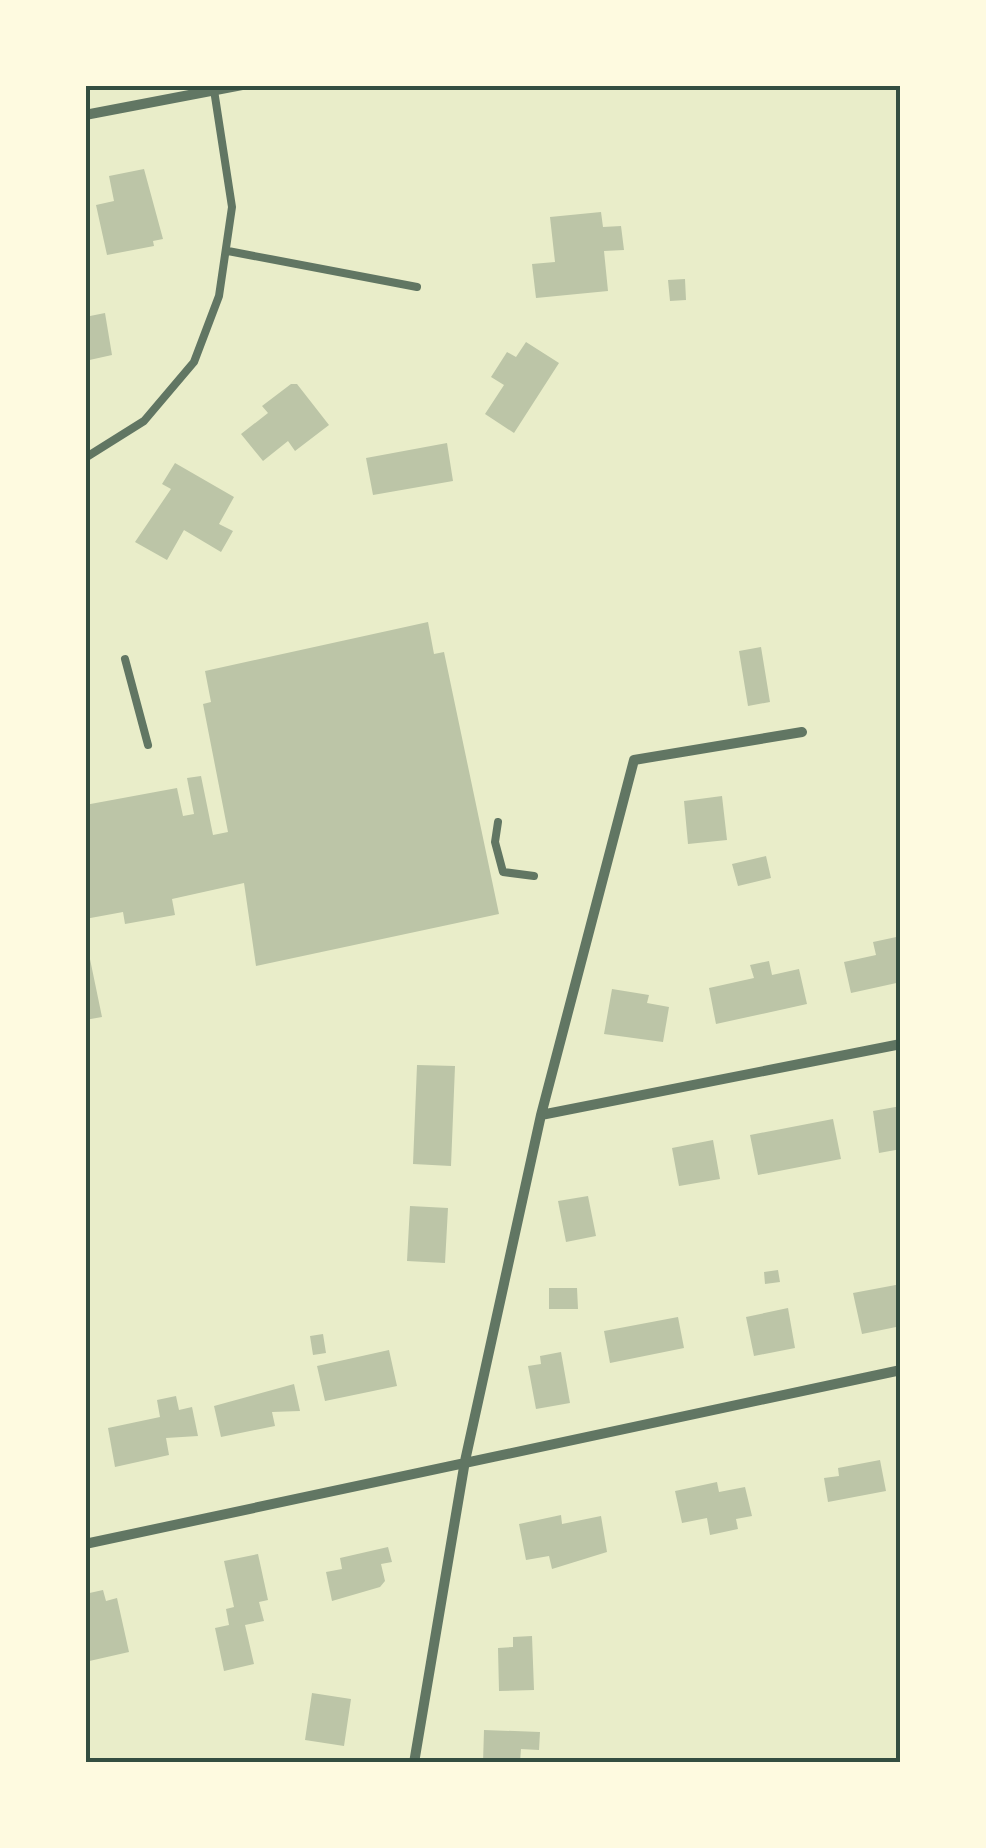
<svg xmlns="http://www.w3.org/2000/svg" width="986" height="1848" viewBox="0 0 986 1848" font-family="Barlow,sans-serif">
  <style>
    .building { fill: #bcc5a7 }
    .lines { fill: none; stroke-linecap: round; stroke-linejoin: round }
    .service { stroke: #617663; stroke-width: 8 }
    .minor { stroke: #617663; stroke-width: 10 }
    .neatline { fill: none; stroke: #344e41; stroke-width: 4 }
  </style>
  <rect width="100%" height="100%" fill="#e9edc9"/>
  <path class="building" d="M144,169L163,239L153,241L154,246L107,255L96,205L114,201L109,176Z
    M601,212L603,227L621,226L624,250L604,251L608,291L536,298L532,264L555,262L550,217Z
    M685,279L686,300L670,301L668,280Z
    M105,313L112,355L85,361V317Z
    M526,342L559,363L514,433L485,414L504,385L491,377L507,352L516,357Z
    M291,384H297L329,425L295,451L288,441L263,461L241,434L268,413L262,406Z
    M447,443L453,481L373,495L366,458Z
    M175,463L234,497L219,524L233,531L221,552L184,530L167,560L135,542L171,489L162,484Z
    M428,622L434,654L444,652L499,914L256,966L244,883L172,899L175,915L125,924L123,912L85,919V805L177,788L183,816L194,814L187,778L201,776L213,835L228,832L203,704L211,702L205,671Z
    M761,647L770,702L748,706L739,651Z
    M722,796L727,840L688,844L684,801Z
    M766,856L771,878L738,886L732,864Z
    M85,935L102,1017L85,1020Z
    M901,936V982L851,993L844,962L876,955L873,942Z
    M769,961L772,975L799,969L807,1004L716,1024L709,988L754,978L750,965Z
    M612,989L649,995L647,1003L669,1007L663,1042L604,1034Z
    M417,1065L455,1066L451,1166L413,1164Z
    M901,1106V1149L879,1153L873,1111Z
    M833,1119L841,1159L758,1175L750,1135Z
    M713,1140L720,1179L679,1186L672,1148Z
    M588,1196L596,1236L566,1242L558,1201Z
    M410,1206L448,1208L445,1263L407,1261Z
    M778,1270L780,1282L765,1284L764,1272Z
    M901,1284V1326L862,1334L853,1293Z
    M549,1288H577L578,1309H549Z
    M788,1308L795,1348L754,1356L746,1317Z
    M678,1317L684,1348L610,1363L604,1331Z
    M323,1334L326,1353L313,1355L310,1336Z
    M389,1350L397,1386L325,1401L317,1366Z
    M561,1352L570,1403L536,1409L528,1366L541,1364L540,1356Z
    M294,1384L300,1411L272,1412L275,1426L221,1437L214,1406Z
    M176,1396L179,1410L192,1407L198,1436L166,1438L169,1455L115,1467L108,1428L160,1417L157,1400Z
    M880,1460L886,1491L828,1502L824,1478L839,1476L838,1468Z
    M717,1482L719,1492L745,1487L752,1516L736,1519L738,1529L710,1535L707,1518L682,1523L675,1491Z
    M561,1515L562,1524L601,1516L607,1552L552,1569L549,1556L526,1560L519,1524Z
    M388,1547L392,1562L381,1564L385,1581L380,1587L332,1601L326,1572L342,1569L340,1558Z
    M258,1554L268,1600L259,1602L264,1621L245,1625L254,1664L224,1671L215,1628L229,1625L226,1609L234,1607L224,1561Z
    M103,1590L106,1601L117,1598L129,1652L85,1662V1594Z
    M532,1636L534,1690L499,1691L498,1648L513,1647V1637Z
    M312,1693L351,1699L344,1746L305,1740Z
    M484,1730L540,1732L539,1750L521,1749L520,1763H483Z"/>
  <g class="lines">
    <path class="service" d="M228,251L417,287
      M85,458L144,421L194,362L219,296L232,207L214,90
      M125,659L148,745
      M498,822L495,842L503,872L534,876"/>
    <path class="minor" d="M85,115L242,85
      M541,1115L901,1044
      M85,1544L901,1370
      M414,1763L465,1461L541,1115L634,760L802,732"/>
  </g>
  <rect width="986" height="1848" fill="none" stroke="#fefae0" stroke-width="175"/>
  <rect x="88" y="88" width="810" height="1672" class="neatline"/>
</svg>
